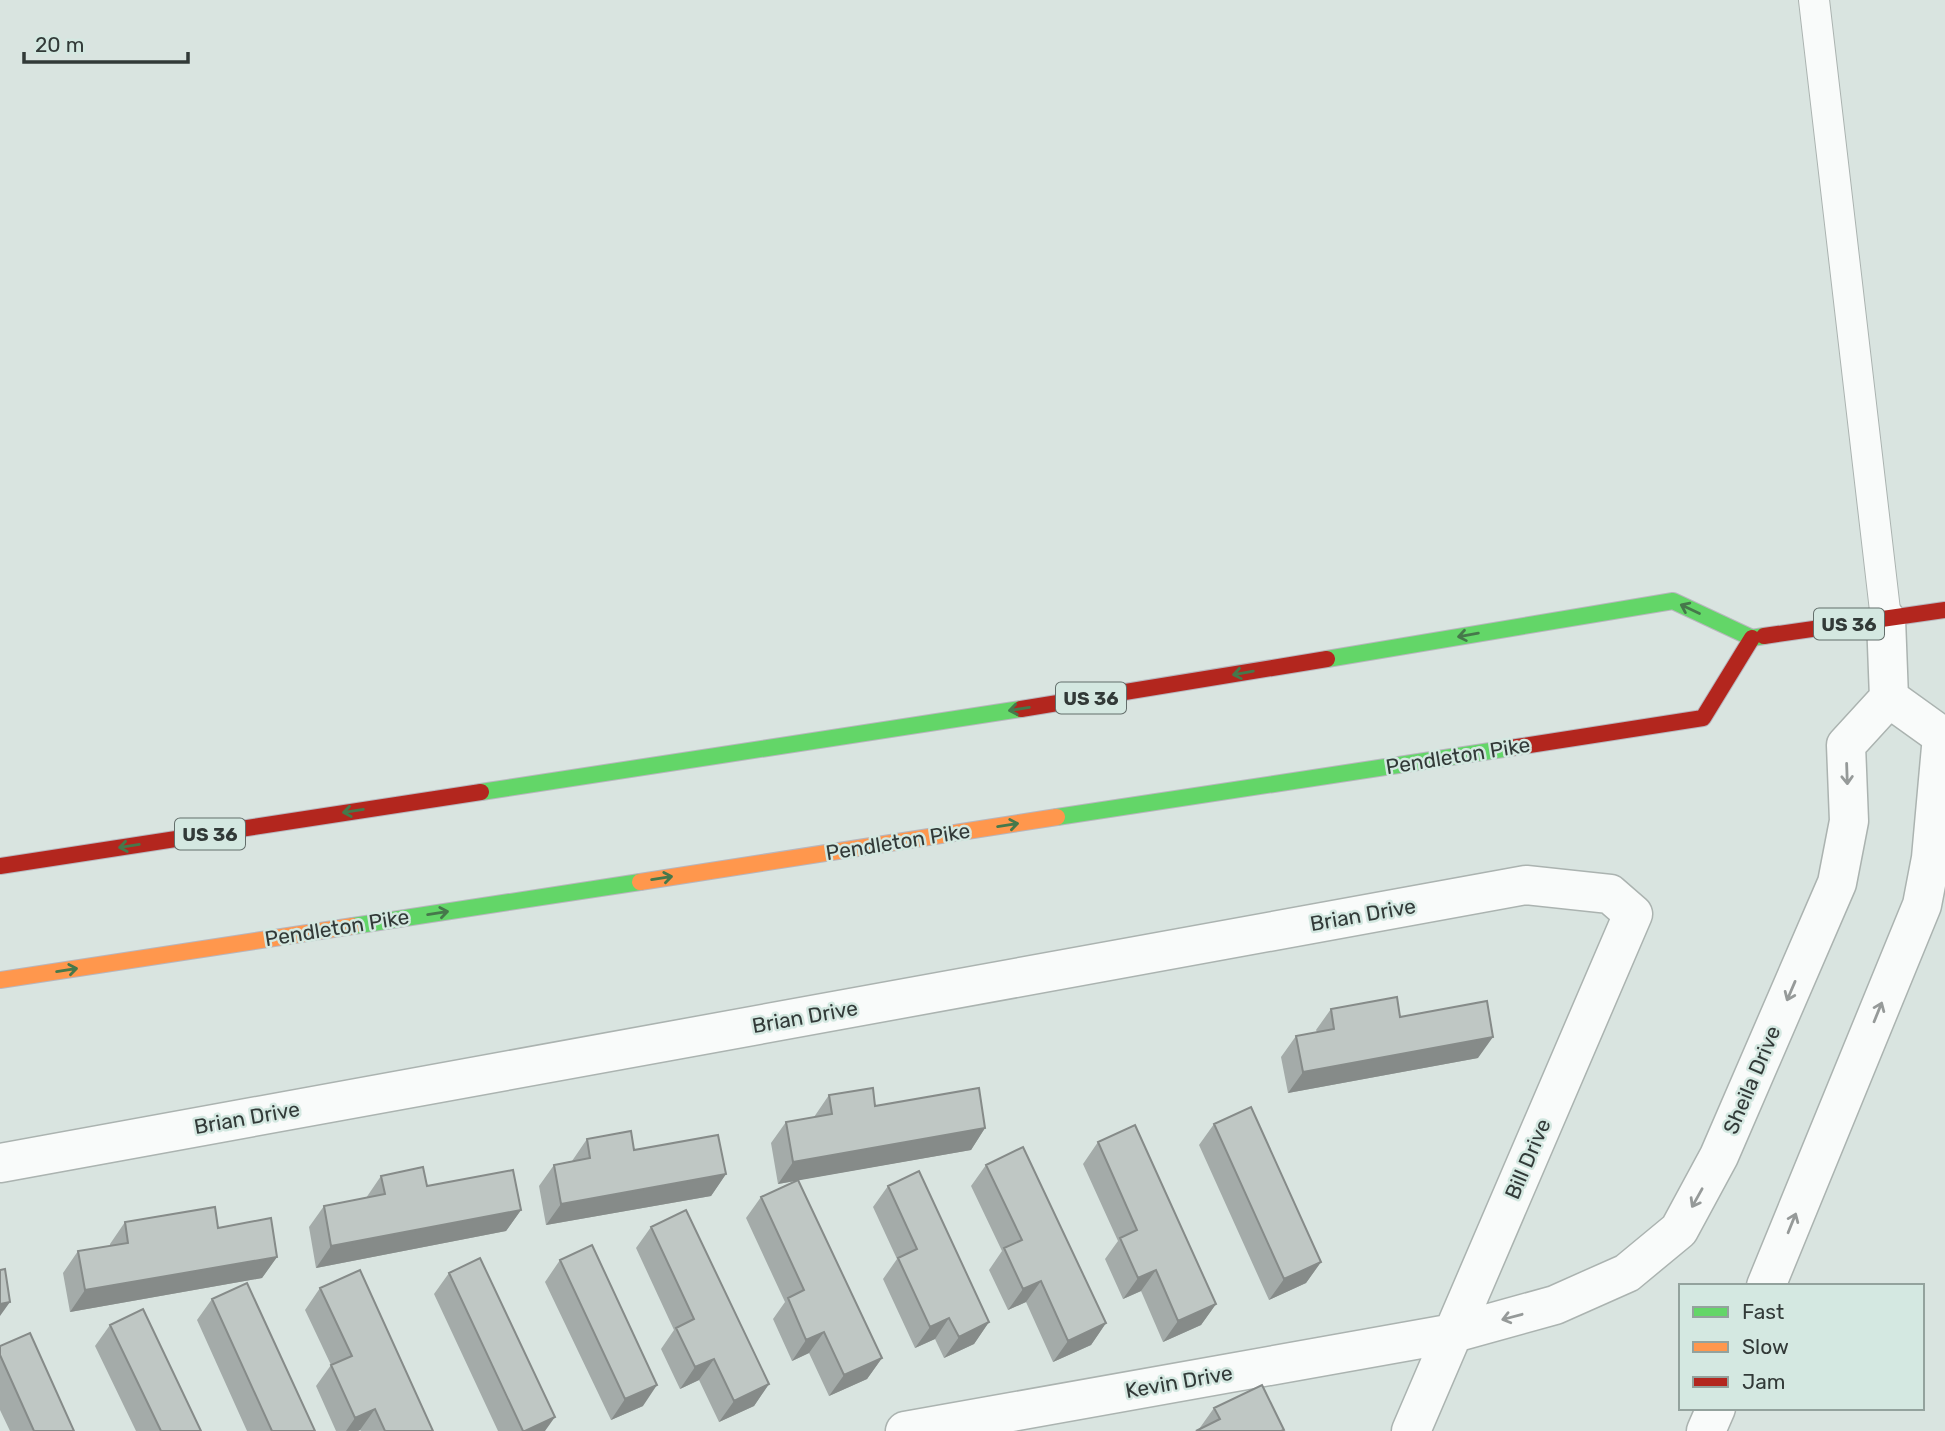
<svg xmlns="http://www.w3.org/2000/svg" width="1945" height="1431" viewBox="0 0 1945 1431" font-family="Rubik,sans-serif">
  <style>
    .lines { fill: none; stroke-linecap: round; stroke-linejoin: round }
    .lane-casing { stroke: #abb3b0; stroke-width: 32 }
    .street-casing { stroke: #abb3b0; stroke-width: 41 }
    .fast-casing { stroke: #b8b6be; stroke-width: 18 }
    .slow-casing { stroke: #b8b6be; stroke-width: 18 }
    .jam-casing { stroke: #b8b6be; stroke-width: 18 }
    .lane { stroke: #f9fbfa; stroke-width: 30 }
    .street { stroke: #f9fbfa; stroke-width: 38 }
    .fast { stroke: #63d668; stroke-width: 16 }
    .slow { stroke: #ff974d; stroke-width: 16 }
    .jam { stroke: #b3261e; stroke-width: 16 }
    .wall { fill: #a4aba9 }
    .shaded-wall { fill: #868b89 }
    .building { fill: #bfc7c4; stroke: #868b89; stroke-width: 2 }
    .oneway { stroke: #46784b }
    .oneway2 { stroke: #969a99 }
    .labels { text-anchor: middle; stroke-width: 5; stroke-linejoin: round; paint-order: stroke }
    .shield { fill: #d4e8e1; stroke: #636e6b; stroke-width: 2 }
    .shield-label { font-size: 19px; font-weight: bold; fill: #323a38 }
    .street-label { font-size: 21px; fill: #323a38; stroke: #d4e8e1 }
  </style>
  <rect width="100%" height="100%" fill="#d9e4e0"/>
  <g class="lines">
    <g class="lane-casing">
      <path id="lane" d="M1814,0L1886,619"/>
    </g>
    <g class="street-casing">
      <path id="street" d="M0,1163L1526,885L1610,894L1633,914L1411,1431
        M1766,1286L1922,905L1931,858L1942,736L1889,698
        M905,1431L1454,1333L1555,1305L1627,1273L1679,1230L1719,1156L1837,883L1849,821L1846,745L1889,698L1886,619
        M1706,1431L1716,1408"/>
    </g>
    <g class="fast-casing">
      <path id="fast" d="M1327,659L1673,601L1752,638L1764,636
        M481,792L1021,709
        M1057,817L1510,748
        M353,926L640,882"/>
    </g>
    <g class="slow-casing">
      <path id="slow" d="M640,882L1057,817
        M0,980L353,926"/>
    </g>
    <g class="jam-casing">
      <path id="jam" d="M1764,636L1945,610
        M1021,709L1327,659
        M1510,748L1703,718L1752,638
        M0,866L481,792"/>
    </g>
    <use href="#lane" class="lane"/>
    <use href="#street" class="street"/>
    <use href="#fast" class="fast"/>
    <use href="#slow" class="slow"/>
    <use href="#jam" class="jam"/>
  </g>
  <path class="wall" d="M1331,1009L1400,1017L1478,1058L1288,1093L1281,1057L1296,1036L1317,1032L1316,1030Z
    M829,1095L875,1106L985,1128L971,1150L798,1180L882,1358L867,1379L829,1396L809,1353L792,1361L773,1319L785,1302L746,1218L761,1197L795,1181L778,1184L771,1143L786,1122L814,1117Z
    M1214,1124L1321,1262L1306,1283L1269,1300L1199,1145Z
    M587,1139L634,1150L726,1174L711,1196L546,1225L539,1186L554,1165L572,1161Z
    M1098,1142L1216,1304L1201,1325L1163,1342L1141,1291L1123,1299L1105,1259L1118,1241L1083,1164Z
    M986,1165L1106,1323L1091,1345L1053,1362L1026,1302L1008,1310L989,1270L1002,1251L971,1186Z
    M381,1176L427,1186L521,1210L506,1231L316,1268L309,1227L324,1206L366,1198Z
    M888,1186L989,1322L974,1344L944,1358L935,1339L915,1348L883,1279L897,1259L873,1207Z
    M125,1222L218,1228L277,1257L262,1278L70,1312L63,1273L78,1251L110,1246V1244Z
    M651,1227L769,1384L754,1406L719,1422L699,1380L680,1389L661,1349L674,1330L636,1248Z
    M560,1260L643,1406L611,1420L545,1282Z
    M449,1273L545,1431H498L434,1294Z
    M320,1288L433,1431H361L360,1430L358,1431H336L316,1386L331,1365L305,1310Z
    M212,1299L315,1431H247L197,1320Z
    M110,1325L201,1431H136L95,1346Z
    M0,1346L74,1431H10L0,1410Z
    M1214,1408L1283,1431L1199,1429Z"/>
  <path class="shaded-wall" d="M1493,1037L1478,1058L1288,1093L1303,1072Z
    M985,1128L971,1150L778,1184L793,1162Z
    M726,1174L711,1196L546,1225L561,1204Z
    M521,1210L506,1231L316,1268L331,1246Z
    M277,1257L262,1278L70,1312L85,1290Z
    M1321,1262L1306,1283L1269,1300L1284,1279Z
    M1156,1270L1141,1291L1123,1299L1138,1278Z
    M1041,1281L1026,1302L1008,1310L1023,1289Z
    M10,1302L0,1316V1304Z
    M1216,1304L1201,1325L1163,1342L1178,1321Z
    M949,1318L935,1339L915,1348L930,1327Z
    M989,1322L974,1344L944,1358L959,1337Z
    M1106,1323L1091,1345L1053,1362L1068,1341Z
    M824,1332L809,1353L792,1361L806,1340Z
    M882,1358L867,1379L829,1396L844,1375Z
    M714,1359L699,1380L680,1389L695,1367Z
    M769,1384L754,1406L719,1422L734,1401Z
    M657,1385L643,1406L611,1420L625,1399Z
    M375,1409L360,1430L358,1431H346L355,1418Z
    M555,1417L545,1431H525Z"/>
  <path class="building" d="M1397,997L1400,1017L1487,1001L1493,1037L1303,1072L1296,1036L1334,1029L1331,1009Z
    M873,1088L875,1106L979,1088L985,1128L793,1162L786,1122L832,1114L829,1095Z
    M1251,1107L1321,1262L1284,1279L1214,1124Z
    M1135,1125L1216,1304L1178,1321L1156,1270L1138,1278L1120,1238L1137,1230L1098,1142Z
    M631,1131L634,1150L718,1135L726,1174L561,1204L554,1165L590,1158L587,1139Z
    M1023,1147L1106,1323L1068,1341L1041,1281L1023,1289L1004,1248L1022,1240L986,1165Z
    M423,1167L427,1186L513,1170L521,1210L331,1246L324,1206L385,1194L381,1176Z
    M919,1171L989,1322L959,1337L949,1318L930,1327L898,1258L917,1249L888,1186Z
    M798,1180L882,1358L844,1375L824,1332L806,1340L788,1298L804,1290L761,1197Z
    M215,1207L218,1228L271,1218L277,1257L85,1290L78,1251L128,1243L125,1222Z
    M686,1210L769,1384L734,1401L714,1359L695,1367L676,1328L694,1319L651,1227Z
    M592,1245L657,1385L625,1399L560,1260Z
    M480,1258L555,1417L525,1431H523L449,1273Z
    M5,1269L10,1302L0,1304V1270Z
    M360,1270L433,1431H385L375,1409L355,1418L331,1365L352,1356L320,1288Z
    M247,1283L315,1431H272L212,1299Z
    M143,1309L201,1431H161L110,1325Z
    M30,1333L74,1431H34L0,1355V1346Z
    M1262,1385L1284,1430L1281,1431H1196L1220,1419L1214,1408Z"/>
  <defs><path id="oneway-shaft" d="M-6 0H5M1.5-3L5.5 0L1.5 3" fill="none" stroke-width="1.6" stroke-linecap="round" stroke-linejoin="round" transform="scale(1.75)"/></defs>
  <g class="oneway">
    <use href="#oneway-shaft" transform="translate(1690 609) rotate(-155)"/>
    <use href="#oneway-shaft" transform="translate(1468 635) rotate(170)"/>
    <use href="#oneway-shaft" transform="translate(1243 673) rotate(170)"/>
    <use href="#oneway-shaft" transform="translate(1019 709) rotate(171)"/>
    <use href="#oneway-shaft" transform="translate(353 811) rotate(171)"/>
    <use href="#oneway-shaft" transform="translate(1008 825) rotate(-9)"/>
    <use href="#oneway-shaft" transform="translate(129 846) rotate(171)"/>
    <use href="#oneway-shaft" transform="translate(662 878) rotate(-9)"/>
    <use href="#oneway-shaft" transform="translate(438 913) rotate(-9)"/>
    <use href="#oneway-shaft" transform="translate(67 970) rotate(-9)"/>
  </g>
  <g class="oneway2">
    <use href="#oneway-shaft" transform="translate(1847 774) rotate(88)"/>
    <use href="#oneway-shaft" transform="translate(1791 991) rotate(113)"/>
    <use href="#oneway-shaft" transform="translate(1878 1012) rotate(-68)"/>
    <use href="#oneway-shaft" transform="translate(1697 1198) rotate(119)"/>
    <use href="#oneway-shaft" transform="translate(1792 1223) rotate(-68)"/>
    <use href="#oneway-shaft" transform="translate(1512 1317) rotate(165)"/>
  </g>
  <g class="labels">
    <g class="shield">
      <rect x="1814" y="608.5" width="70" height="31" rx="5"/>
      <rect x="1056" y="682.5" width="70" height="31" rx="5"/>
      <rect x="175" y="818.5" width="70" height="31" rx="5"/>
    </g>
    <g class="shield-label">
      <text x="1849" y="631">US 36</text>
      <text x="1091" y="705">US 36</text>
      <text x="210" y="841">US 36</text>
    </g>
    <g class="street-label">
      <text transform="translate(1458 756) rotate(-9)" y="7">Pendleton Pike</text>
      <text transform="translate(898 842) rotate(-9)" y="7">Pendleton Pike</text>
      <text transform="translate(1363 915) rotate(-10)" y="7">Brian Drive</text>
      <text transform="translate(337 928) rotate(-9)" y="7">Pendleton Pike</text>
      <text transform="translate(805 1017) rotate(-10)" y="7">Brian Drive</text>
      <text transform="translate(1752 1080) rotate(-67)" y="7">Sheila Drive</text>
      <text transform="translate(247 1118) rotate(-10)" y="7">Brian Drive</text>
      <text transform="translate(1528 1159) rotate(-67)" y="7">Bill Drive</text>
      <text transform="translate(1179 1382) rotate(-10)" y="7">Kevin Drive</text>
    </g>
  </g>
  <rect x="1679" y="1284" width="245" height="126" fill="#d4e8e1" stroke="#93a29d" stroke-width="2"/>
  <rect x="1693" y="1307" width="35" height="10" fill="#63d668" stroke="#93a29d" stroke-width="2"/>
  <text x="1742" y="1319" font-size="21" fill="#323a38">Fast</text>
  <rect x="1693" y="1342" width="35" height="10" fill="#ff974d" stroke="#93a29d" stroke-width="2"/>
  <text x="1742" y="1354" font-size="21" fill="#323a38">Slow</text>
  <rect x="1693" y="1377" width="35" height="10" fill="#b3261e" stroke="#93a29d" stroke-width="2"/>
  <text x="1742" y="1389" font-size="21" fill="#323a38">Jam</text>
  <path d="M24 52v10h164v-10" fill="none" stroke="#323a38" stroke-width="3.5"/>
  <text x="35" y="52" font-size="21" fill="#323a38" stroke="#d4e8e1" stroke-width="5" paint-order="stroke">20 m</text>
</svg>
